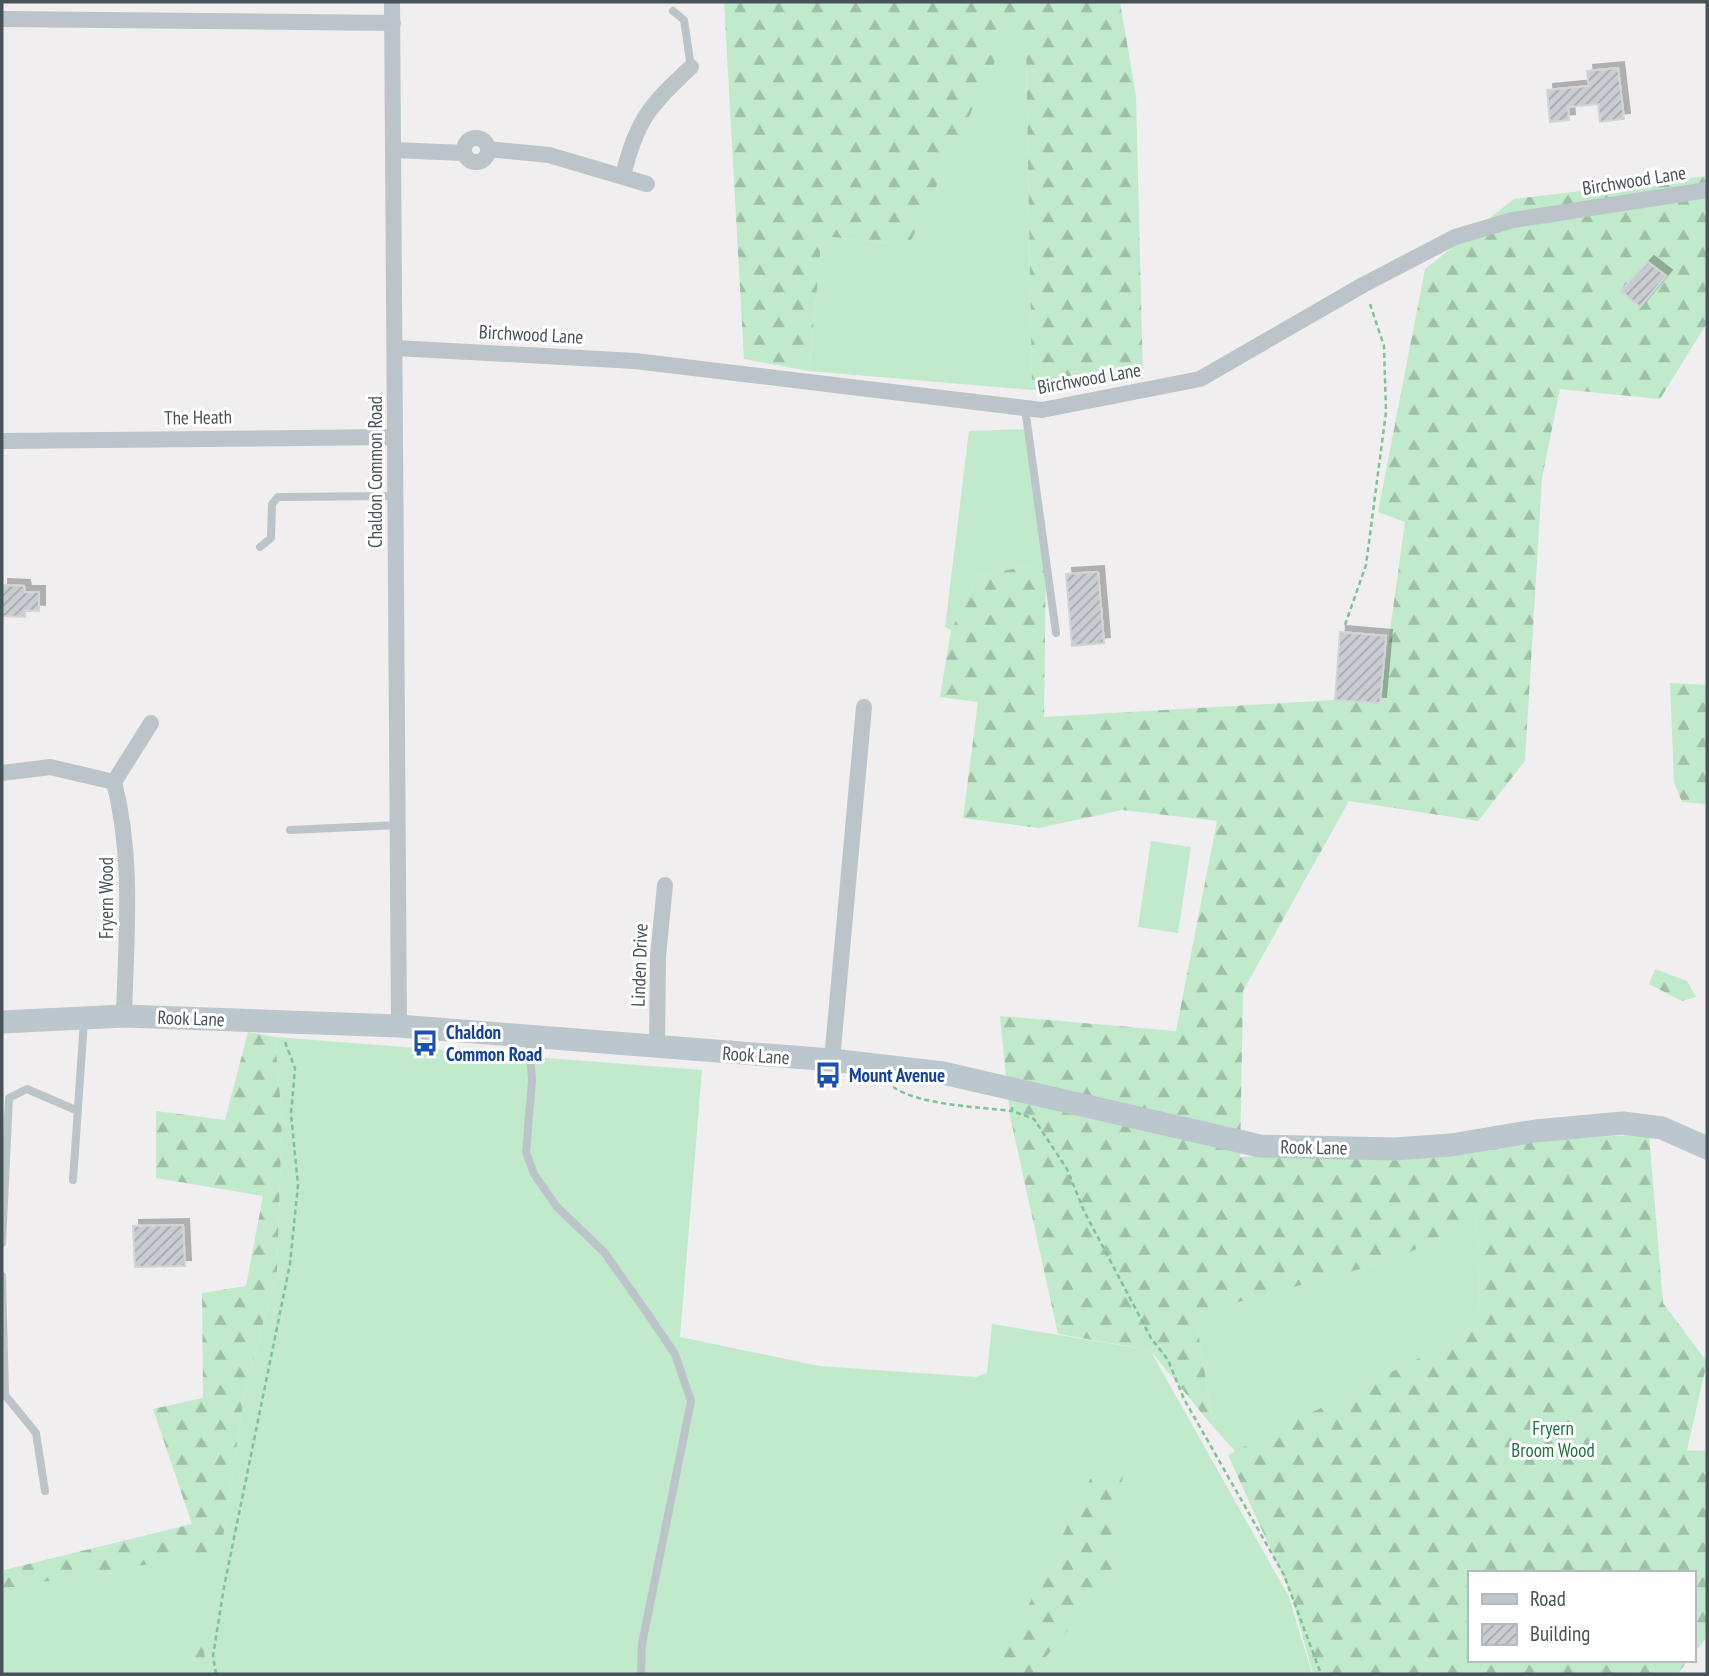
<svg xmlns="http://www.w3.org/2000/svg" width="1709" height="1676" viewBox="0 0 1709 1676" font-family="'PT Sans Narrow',sans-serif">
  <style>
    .grass { fill: #c1e9cc }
    .forest { fill: url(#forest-firs) }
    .building { fill: url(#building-hatch); stroke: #d2d5d8; stroke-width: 2; filter: url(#shadow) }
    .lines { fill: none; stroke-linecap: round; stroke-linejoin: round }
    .path { stroke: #7ec298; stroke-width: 2.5; stroke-dasharray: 5 3.5; stroke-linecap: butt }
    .service { stroke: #bbc4c9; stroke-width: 8 }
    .minor { stroke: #bbc4c9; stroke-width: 16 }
    .secondary { stroke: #bcc6cd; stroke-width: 23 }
    .labels { text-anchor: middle; stroke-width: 6; stroke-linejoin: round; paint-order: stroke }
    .street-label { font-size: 19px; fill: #485359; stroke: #fff }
    .transit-label { font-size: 19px; font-weight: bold; fill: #164399; stroke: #fff; text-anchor: start }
    .park-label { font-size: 19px; fill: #227140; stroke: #fff }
  </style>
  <defs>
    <pattern id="forest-firs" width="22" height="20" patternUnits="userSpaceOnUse" patternTransform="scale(1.75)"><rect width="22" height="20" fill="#c1e9cc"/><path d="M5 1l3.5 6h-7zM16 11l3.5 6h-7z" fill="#9fbfa9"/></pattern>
    <pattern id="building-hatch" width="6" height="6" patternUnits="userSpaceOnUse" patternTransform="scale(1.75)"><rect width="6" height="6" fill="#c9ccd0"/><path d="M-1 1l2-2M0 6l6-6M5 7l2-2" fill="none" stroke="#a5a8ac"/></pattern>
    <filter id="shadow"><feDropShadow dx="6" dy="-6" stdDeviation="0" flood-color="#0004"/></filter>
  </defs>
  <rect width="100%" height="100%" fill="#f0eeee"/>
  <path class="grass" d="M1016,15L1026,49L1032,390L809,371L822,236L909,245Z
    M1029,429L1046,562L978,576L951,630L945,627L969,431Z
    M1151,841L1191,847L1178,933L1138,927Z
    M275,1037L702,1070L680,1337L819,1366L976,1377L987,1373L992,1324L1150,1350L1289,1597L1312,1674H2V1589L221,1551L244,1396L277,1271L282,1120Z
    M1475,1217L1479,1250L1478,1328L1236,1452L1214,1428L1197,1325L1219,1307L1397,1259Z"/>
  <path class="forest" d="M724,2H1120L1136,96L1143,379L1032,390L1026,49L1016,16L909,245L822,236L809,371L744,359Z
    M1707,176V323L1660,399L1560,389L1542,478L1525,761L1478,821L1349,801L1243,991L1240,1157L1649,1134L1663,1303L1707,1362L1687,1450L1707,1451V1637L1693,1654V1573H1469V1660H1689L1677,1674H1313L1291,1594L1228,1455L1478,1328L1479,1250L1475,1218L1397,1259L1220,1307L1197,1325L1214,1428L1150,1350L1058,1334L1010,1116L1000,1016L1176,1031L1217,821L1122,810L1039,828L963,818L978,702L940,697L951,630L978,576L1046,562L1044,717L1335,700L1380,703L1405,522L1378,512L1425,269L1514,199Z
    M1670,683L1707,685V804L1682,802L1674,782Z
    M1655,969L1687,981L1696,997L1682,1001L1649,984Z
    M248,1032L275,1037L282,1119L277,1271L244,1396L221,1552L2,1589L4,1570L192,1524L153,1409L203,1398L202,1293L246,1286L263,1196L156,1178V1111L225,1120Z
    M1124,1460L1114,1573L1032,1674H995L1090,1479Z
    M201,1629L207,1674H191V1660Z"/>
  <path class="building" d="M1618,68L1624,119L1600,122L1598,104L1568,107L1569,120L1550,122L1547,90L1589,86L1587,71Z
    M1648,262L1666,276L1640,307L1621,291Z
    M1098,572L1104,643L1072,646L1066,574Z
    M2,585L24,586L25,592H39V611L25,610V617L2,616Z
    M1340,632L1386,636L1380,703L1335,700Z
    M183,1225L185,1266L135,1267L133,1226Z"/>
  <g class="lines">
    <path class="path" d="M1345,625L1366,565L1386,412L1384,346L1369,301
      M893,1087C919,1105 979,1107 1012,1111
      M1012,1107V1111L1034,1119L1067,1169L1084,1211L1151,1338L1168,1360L1184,1399L1284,1575L1321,1674
      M216,1674L213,1656L224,1587L290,1264L298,1185L291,1114L295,1068L285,1042"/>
    <path class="service" d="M673,11L684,20L691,67
      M1025,408L1056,633
      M260,547L271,538L272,504L278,497L395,496
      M290,830L399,825
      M529,1040L532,1081L526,1152L534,1174L557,1207L604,1252L645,1310L675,1354L691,1401L642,1644L641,1674
      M73,1180L84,1021
      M2,1243L9,1098L27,1089L78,1111
      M2,1276L5,1395L36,1433L45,1491"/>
    <path class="minor" d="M392,2L399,1026
      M2,19L393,23
      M464 150a12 12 0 1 1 24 0a12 12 0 1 1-24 0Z
      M488,149L549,155L647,184
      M394,150L463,153
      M623,176C636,121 650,105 691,67
      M396,348L635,361L1042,410L1200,379L1363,285L1455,237L1513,220L1707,190
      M2,441L395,437
      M2,773L50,767L114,782C134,859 126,937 124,1016
      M114,782L151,723
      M657,1047L658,956L665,885
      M832,1060L864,707"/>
    <path class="secondary" d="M2,1022L124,1016L399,1026L832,1060L943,1073L1260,1146L1394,1149L1451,1145L1535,1131L1623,1123L1662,1128L1707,1148"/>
  </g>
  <defs>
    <g id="bus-bare" transform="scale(2.1)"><path d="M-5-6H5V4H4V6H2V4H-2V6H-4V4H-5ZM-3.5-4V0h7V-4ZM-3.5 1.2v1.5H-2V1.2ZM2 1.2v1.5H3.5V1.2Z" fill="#1a4fb4" stroke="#fff" stroke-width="2.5" paint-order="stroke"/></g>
  </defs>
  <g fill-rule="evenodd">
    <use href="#bus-bare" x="425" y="1043"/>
    <use href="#bus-bare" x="828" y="1075"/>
  </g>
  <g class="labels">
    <g class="street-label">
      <text transform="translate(1634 180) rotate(-9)" y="7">Birchwood Lane</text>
      <text transform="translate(531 334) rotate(3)" y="7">Birchwood Lane</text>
      <text transform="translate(1089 378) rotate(-10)" y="7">Birchwood Lane</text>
      <text transform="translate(198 417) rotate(-1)" y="7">The Heath</text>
      <text transform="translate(375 472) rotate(-90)" y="7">Chaldon Common Road</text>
      <text transform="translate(106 898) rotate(-90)" y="7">Fryern Wood</text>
      <text transform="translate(639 965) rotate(-88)" y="7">Linden Drive</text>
      <text transform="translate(191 1018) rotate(2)" y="7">Rook Lane</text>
      <text transform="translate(756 1055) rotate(4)" y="7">Rook Lane</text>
      <text transform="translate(1314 1147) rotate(1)" y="7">Rook Lane</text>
    </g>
    <g class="transit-label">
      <text x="446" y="1039">Chaldon<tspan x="446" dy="22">Common Road</tspan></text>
      <text x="849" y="1082">Mount Avenue</text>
    </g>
    <g class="park-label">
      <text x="1553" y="1435">Fryern<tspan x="1553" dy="22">Broom Wood</tspan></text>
    </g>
  </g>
  <rect width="1709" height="1676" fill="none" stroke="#485359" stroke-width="7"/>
  <rect x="1468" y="1571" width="228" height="91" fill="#ffffff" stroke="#b6babd" stroke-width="2"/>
  <rect x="1482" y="1594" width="35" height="10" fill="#bcc6cd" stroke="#b6babd" stroke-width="2"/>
  <text x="1530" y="1606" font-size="21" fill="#485359">Road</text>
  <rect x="1482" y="1624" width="35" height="21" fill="url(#building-hatch)" stroke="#b6babd" stroke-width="2"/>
  <text x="1530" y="1641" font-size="21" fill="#485359">Building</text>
</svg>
